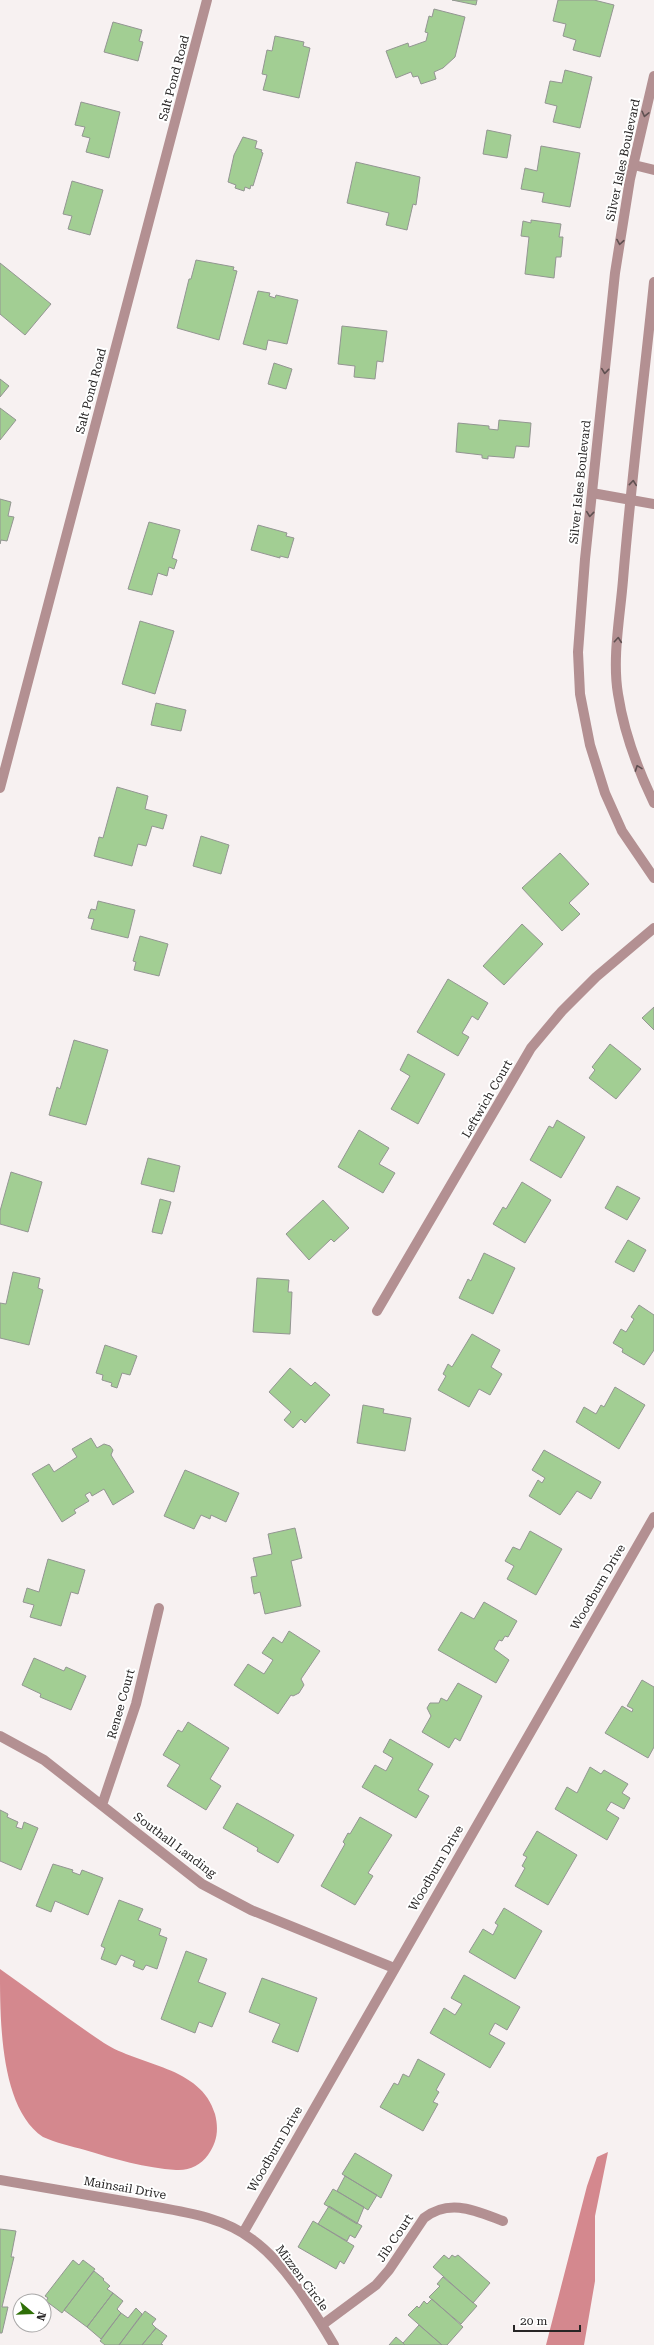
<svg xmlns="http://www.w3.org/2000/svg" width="654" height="2345" viewBox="0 0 654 2345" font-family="'Roboto Serif',serif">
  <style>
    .water { fill: #d4888e }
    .building { fill: #a2ce93; stroke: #939692 }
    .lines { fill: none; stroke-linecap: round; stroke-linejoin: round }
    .minor { stroke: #b39092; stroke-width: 10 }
    .tertiary { stroke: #b39092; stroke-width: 10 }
    .oneway { stroke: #5f5051 }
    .labels { text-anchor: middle; stroke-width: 4; stroke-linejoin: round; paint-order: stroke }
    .street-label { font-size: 12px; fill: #272525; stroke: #fff }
  </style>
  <rect width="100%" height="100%" fill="#f7f1f1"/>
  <path class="water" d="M0,1969C34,1993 68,2019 104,2043C139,2066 201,2066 215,2114C219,2130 217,2142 208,2155C201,2165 189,2171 176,2170C146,2168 114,2159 85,2150C71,2146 56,2143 43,2137C0,2108 0,2021 0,1969Z
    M608,2152L595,2216V2281L584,2345H546L587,2186L597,2157Z"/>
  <path class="building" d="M452,0H477L476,5Z
    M558,0H594L614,5L600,57L573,50L576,40L563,36L566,24L553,21Z
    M434,9L465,17L455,57L443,68L434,72L436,79L421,84L418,76L413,77L411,72L396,78L386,51L408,43L409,47L426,41L428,33L425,32L429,16L432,17Z
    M113,22L142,30L139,41L143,42L138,61L104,52Z
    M275,36L304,42L303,46L310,48L299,98L263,90L267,75L262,74L267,50L272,51Z
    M565,70L592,77L580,128L553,122L557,106L545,103L550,81L562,83Z
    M81,102L120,112L109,158L86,152L90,138L82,136L85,127L75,125Z
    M487,130L511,135L507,158L483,154Z
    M243,137L257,141L255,148L262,150L261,152L263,153L253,186L251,185L250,189L245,187L244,191L235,188L236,185L228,182L234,155Z
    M541,146L580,153L570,207L542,202L544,193L521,189L525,168L537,171Z
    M356,162L420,177L416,205L413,204L407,230L386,225L389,213L347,203Z
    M72,181L103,190L90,235L68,229L72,216L63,214Z
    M531,220L561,224L559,237H563L561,257H556L554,278L525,274L529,237L521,236L523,221L531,223Z
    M196,260L234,267L233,270L237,271L219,340L177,328L189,279H191Z
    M0,263L51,304L25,335L0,314Z
    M258,291L270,293L269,296L275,298L276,295L298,300L287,344L268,340L266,350L243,344Z
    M342,326L387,331L383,362L377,361L375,379L354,377L355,366L338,364Z
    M274,363L292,369L286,389L268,384Z
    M0,379L9,386L0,397Z
    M0,408L16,420L0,440Z
    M499,420L531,423L529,447L516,446L514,458L488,456V459L482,458V455L456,452L458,423L489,426V429L498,430Z
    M0,499L11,502L8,516L14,517L7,541L1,540L0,544Z
    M149,522L180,530L172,558L177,560L174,569L169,567L167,576L158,573L152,595L128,589Z
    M258,525L287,533L286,536L294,538L288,558L280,556V558L251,550Z
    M140,621L174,631L155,694L122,684Z
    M156,703L186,710L181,731L151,725Z
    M117,787L148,796L145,809L167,815L163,829L152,826L146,846L138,844L132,866L94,856L99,837L103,838Z
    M201,836L229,845L221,874L193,866Z
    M560,853L589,884L569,903L580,914L562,931L522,888Z
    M98,901L135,910L128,938L91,929L94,919L88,918L91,909L96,910Z
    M522,924L543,944L504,985L483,966Z
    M140,936L168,944L159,976L134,970L136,962L133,961Z
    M448,979L488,1003L478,1020L472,1016L462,1033L469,1037L458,1056L417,1032Z
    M654,1007V1030L642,1018Z
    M74,1040L108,1050L86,1125L49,1115L57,1087L60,1089Z
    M610,1044L641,1069L616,1099L589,1078L595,1070L592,1067Z
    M408,1054L445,1074L418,1124L391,1109L410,1076L400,1070Z
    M557,1120L585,1137L561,1178L530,1160L549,1126L553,1128Z
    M359,1130L389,1148L379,1164L395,1173L383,1193L338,1167Z
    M148,1158L180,1166L174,1192L141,1184Z
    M11,1172L42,1182L28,1232L0,1224V1211Z
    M522,1182L551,1200L525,1243L493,1224L503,1207L506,1209Z
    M617,1186L640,1198L627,1220L605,1208Z
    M160,1199L171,1202L162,1234L152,1232Z
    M323,1200L349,1228L334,1242L331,1239L309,1260L286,1234Z
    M628,1240L646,1250L634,1272L615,1262Z
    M484,1253L515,1268L493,1314L459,1298L468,1279L471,1281Z
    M13,1272L40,1278L38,1288L43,1290L29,1345L0,1338V1303L6,1304Z
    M257,1278L289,1280L288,1292H292L290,1334L253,1332Z
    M639,1305L654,1315V1350L644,1365L622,1352L623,1349L613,1343L621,1329L626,1332L634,1319L631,1317Z
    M472,1334L500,1350L491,1367L502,1374L490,1395L479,1389L469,1407L438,1390L446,1376L443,1374L448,1364L452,1367Z
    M105,1345L137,1356L130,1375L122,1373L117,1388L111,1386L112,1383L102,1380L103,1375L96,1373Z
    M290,1368L311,1386L315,1382L330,1395L305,1423L301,1419L293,1428L284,1420L291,1412L269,1392Z
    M615,1387L645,1405L619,1449L576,1422L584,1407L596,1414L601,1405L604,1407Z
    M363,1405L384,1409L383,1413L411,1418L405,1451L357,1443Z
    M91,1438L97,1448L104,1444L110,1446L113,1450L111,1455L134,1492L113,1505L104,1489L92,1496L90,1492L85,1495L89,1501L74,1510L76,1513L62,1522L32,1474L49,1464L54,1472L77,1457L72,1449Z
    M544,1450L601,1482L591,1499L577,1491L560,1515L529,1496L538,1480L542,1483L545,1478L532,1470Z
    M185,1470L239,1493L226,1522L211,1515L210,1519L201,1515L194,1529L164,1516Z
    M295,1528L302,1558L291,1561L301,1606L265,1614L260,1592L254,1594L251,1577L257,1576L253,1558L272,1554L268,1534Z
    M530,1531L562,1549L536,1595L507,1579L514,1566L505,1561L513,1547L520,1550Z
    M48,1559L85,1570L78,1594L71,1592L61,1626L30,1617L34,1605L23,1602L27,1588L39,1592Z
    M484,1602L517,1621L508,1637L505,1636L502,1641L499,1640L494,1649L509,1660L496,1683L438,1650L461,1612L474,1619Z
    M289,1631L320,1651L301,1679L304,1685L299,1693L293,1696L291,1695L278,1714L234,1685L248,1664L264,1674L273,1660L262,1653L273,1637L282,1643Z
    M34,1658L64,1671L66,1667L86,1676L71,1710L40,1697L41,1694L22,1685Z
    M642,1680L654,1687V1747L648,1758L605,1733L622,1706L632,1712L633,1709L627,1706Z
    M458,1683L482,1696L460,1741L455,1738L449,1748L422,1732L431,1716L427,1708L430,1703H439L441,1698L447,1701Z
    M188,1722L229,1748L210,1779L221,1786L206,1810L167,1786L180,1765L163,1755L178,1730L182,1732Z
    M390,1739L433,1764L418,1790L429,1796L416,1818L362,1787L375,1765L386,1771L393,1758L383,1752Z
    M590,1767L601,1774L604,1770L628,1784L622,1793L630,1798L624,1809L611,1802L606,1810L619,1818L607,1840L555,1809L567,1787L577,1793Z
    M237,1803L294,1835L278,1863L257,1851L258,1848L223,1828Z
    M0,1810L8,1814L7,1817L18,1822L16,1827L22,1829L24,1822L38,1828L21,1870L0,1861Z
    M360,1817L392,1835L368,1873L373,1876L355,1905L321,1886L345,1844L343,1842L348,1833L350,1834Z
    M537,1831L577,1855L548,1905L515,1886L525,1868L522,1866L527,1857L523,1855Z
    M53,1864L73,1870L72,1872L80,1875L82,1870L103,1878L88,1915L55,1901L51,1912L36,1906Z
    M119,1900L143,1909L138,1920L161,1929L159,1935L167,1938L157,1969L146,1965L143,1970L133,1966L135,1961L121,1955L116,1965L101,1959L105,1948L101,1946Z
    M504,1908L542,1931L515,1979L469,1952L483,1929L493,1935L498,1925L495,1923Z
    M186,1951L207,1959L198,1982L226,1993L212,2027L199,2022L195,2033L161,2019Z
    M464,1975L520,2007L507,2030L495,2023L489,2034L505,2043L490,2068L430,2033L444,2008L455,2015L462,2004L451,1998Z
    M262,1978L317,1998L298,2052L272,2042L280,2024L249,2012Z
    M418,2059L445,2074L436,2090L439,2092L433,2102L438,2104L423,2131L380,2107L394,2083L398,2085L403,2074L409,2077Z
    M355,2153L392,2175L381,2198L342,2174Z
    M345,2176L377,2195L368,2210L337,2191Z
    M333,2189L364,2207L357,2224L324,2204Z
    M329,2206L362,2226L355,2238L350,2235L347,2241L318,2224Z
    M313,2221L354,2246L344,2264L340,2261L336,2269L298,2247Z
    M0,2229L16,2231L11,2257H14L2,2307H8L2,2333H0Z
    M444,2255L449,2259L452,2255L455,2257L458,2255L490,2283L473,2303L433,2267Z
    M73,2260L79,2265L83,2260L95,2269L62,2313L46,2301L48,2298L45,2296Z
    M94,2271L104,2279L103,2280L110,2286L107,2289L113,2293L87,2327L64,2310Z
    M443,2277L477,2306L461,2324L429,2297L440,2286L437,2284Z
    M113,2293L123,2301L117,2309L121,2313L101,2339L87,2327Z
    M432,2299L463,2327L447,2345H442L408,2315L417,2306L419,2308L424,2301L427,2304Z
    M136,2308L142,2314L119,2345H105L100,2341L121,2313L128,2318Z
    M145,2311L156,2319L152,2324L156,2328L142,2345H119Z
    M419,2325L442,2345H405L403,2343Z
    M156,2328L167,2336L161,2344L163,2345H142Z
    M396,2337L403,2343L405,2345H389Z"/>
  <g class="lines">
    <path class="minor" d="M634,165L654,170
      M592,493L654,504
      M0,788L207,0
      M377,1311L531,1048L562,1011L596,977L654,928
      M0,1736L44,1760L202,1884L251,1910L394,1968
      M102,1805L136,1704L159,1608
      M0,2180C45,2188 90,2195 135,2203C175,2211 219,2214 253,2240C286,2264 313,2310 334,2345
      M243,2233L654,1517
      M322,2325L376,2285L389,2270L424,2218C450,2198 476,2211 503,2221"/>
    <path class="tertiary" d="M654,76L630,179L615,273L585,559L578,652L580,694L590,745L605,793L622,831L654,878
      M654,282C644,381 631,481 623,580C620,617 612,658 618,694C624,733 637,768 654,803"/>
  </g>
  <defs><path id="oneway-chevron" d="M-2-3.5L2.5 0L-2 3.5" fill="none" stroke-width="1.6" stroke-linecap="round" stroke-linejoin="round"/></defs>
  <g class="oneway">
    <use href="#oneway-chevron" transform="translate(645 114) rotate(103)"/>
    <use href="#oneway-chevron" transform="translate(620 242) rotate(99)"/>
    <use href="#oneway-chevron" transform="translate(605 371) rotate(96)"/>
    <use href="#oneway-chevron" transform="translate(633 483) rotate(-84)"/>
    <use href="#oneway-chevron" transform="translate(590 514) rotate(96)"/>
    <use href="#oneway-chevron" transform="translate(618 640) rotate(-85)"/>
    <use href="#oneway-chevron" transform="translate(638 768) rotate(-110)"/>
  </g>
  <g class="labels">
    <g class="street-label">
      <text transform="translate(174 78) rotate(-75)" y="4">Salt Pond Road</text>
      <text transform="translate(623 160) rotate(-78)" y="4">Silver Isles Boulevard</text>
      <text transform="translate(91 391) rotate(-75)" y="4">Salt Pond Road</text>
      <text transform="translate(580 482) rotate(-84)" y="4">Silver Isles Boulevard</text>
      <text transform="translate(487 1099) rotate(-60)" y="4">Leftwich Court</text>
      <text transform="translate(598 1587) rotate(-60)" y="4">Woodburn Drive</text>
      <text transform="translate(121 1704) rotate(-74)" y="4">Renee Court</text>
      <text transform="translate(175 1845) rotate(37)" y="4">Southall Landing</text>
      <text transform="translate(436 1868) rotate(-60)" y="4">Woodburn Drive</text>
      <text transform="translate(275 2149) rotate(-60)" y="4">Woodburn Drive</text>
      <text transform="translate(125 2188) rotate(10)" y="4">Mainsail Drive</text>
      <text transform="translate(395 2238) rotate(-56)" y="4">Jib Court</text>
      <text transform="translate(302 2278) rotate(53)" y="4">Mizzen Circle</text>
    </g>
  </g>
  <g transform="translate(32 2313) rotate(109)"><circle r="19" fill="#ffffff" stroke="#a9a8a8"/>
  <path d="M0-3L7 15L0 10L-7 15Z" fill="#2f6f07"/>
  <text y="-6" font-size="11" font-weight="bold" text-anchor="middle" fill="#272525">N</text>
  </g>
  <path d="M514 2325v6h66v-6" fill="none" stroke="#272525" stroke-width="2"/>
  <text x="520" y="2325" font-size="12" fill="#272525" stroke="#ffffff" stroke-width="3" paint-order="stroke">20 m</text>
</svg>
